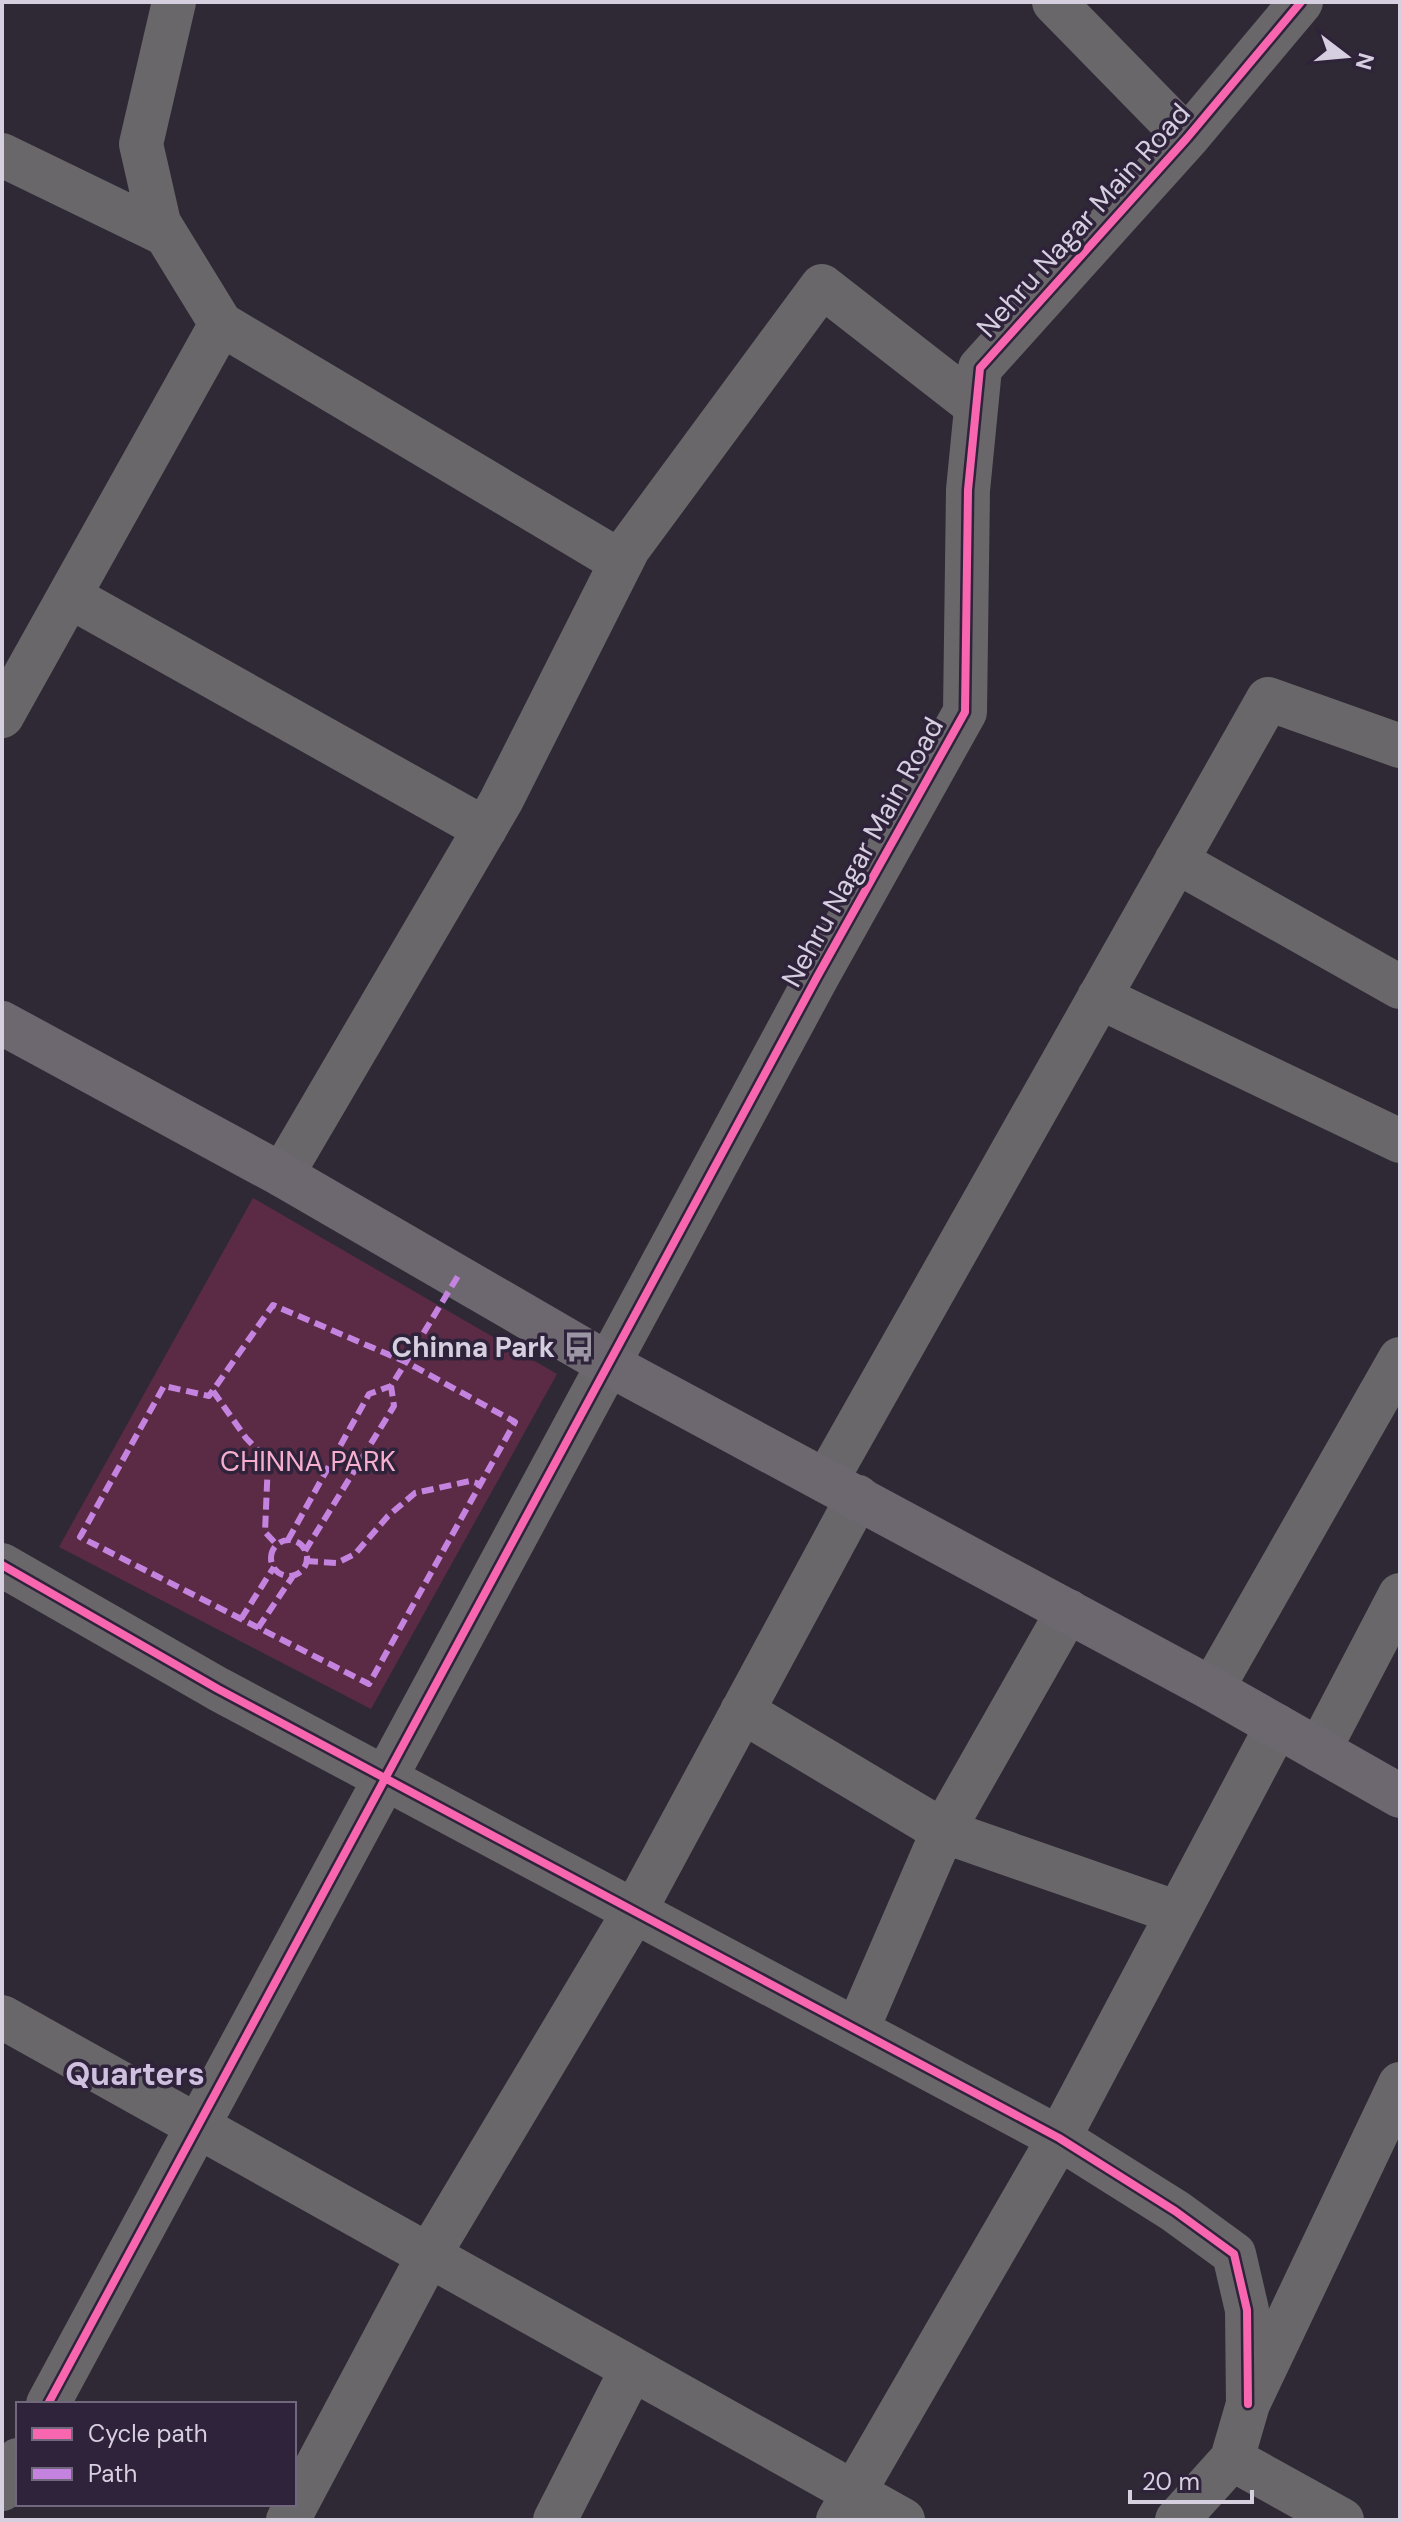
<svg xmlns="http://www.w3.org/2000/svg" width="1402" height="2522" viewBox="0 0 1402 2522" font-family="'DM Sans',sans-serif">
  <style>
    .green { fill: #5b2b45 }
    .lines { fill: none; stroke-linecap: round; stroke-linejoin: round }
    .minor { stroke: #6a676b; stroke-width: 44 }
    .major { stroke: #6d6870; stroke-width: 44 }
    .quiet { stroke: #c483df; stroke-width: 6; stroke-dasharray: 12 6; stroke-linecap: butt }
    .cycleway-casing { stroke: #2f233b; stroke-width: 13 }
    .cycleway { stroke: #f766af; stroke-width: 8 }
    .labels { text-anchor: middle; stroke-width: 7; stroke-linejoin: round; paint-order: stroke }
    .street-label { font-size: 28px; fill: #d6cfdf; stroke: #2f233b }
    .poi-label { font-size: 28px; font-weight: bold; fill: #d6cfdf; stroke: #2f233b; text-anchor: end }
    .park-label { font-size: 28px; fill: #f7adce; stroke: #2f233b }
    .quarter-label { font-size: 32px; font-weight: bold; fill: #cec0de; stroke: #2f233b }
  </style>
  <rect width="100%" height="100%" fill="#2f2935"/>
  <path class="green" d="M253,1198L557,1374L371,1709L59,1547Z"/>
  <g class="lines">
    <path class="minor" d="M174,2L141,144L159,223L221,324
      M1054,2L1187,138
      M2,155L165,234
      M69,596L485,829
      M2,716L221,324L621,562
      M1176,861L1400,987
      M1099,997L1400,1141
      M282,1175L501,801L628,549L822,286L976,406
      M826,1481L1268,699L1400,746
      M2,1565L218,1689L1059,2138L1175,2211L1234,2254L1247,2310L1248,2404
      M1212,1689L1400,1359
      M742,1711L943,1831L1178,1913
      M1319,1750L1400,1595
      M2,2017L903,2520
      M857,2030L943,1831L1068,1611
      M48,2404L817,977L965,712L968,490L980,368L1187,138L1301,2
      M1232,2459L1342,2520
      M2,2489L18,2460
      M288,2520L429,2255L634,1912L858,1497
      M555,2520L632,2369
      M838,2520L1059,2138L1277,1726
      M1177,2520L1232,2459L1248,2404L1400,2084"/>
    <path class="major" d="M2,1023L282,1175L608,1364L1212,1689L1400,1796"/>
    <path class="quiet" d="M213,1391L246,1438L268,1461L265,1532L277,1545
      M288,1540L369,1394L391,1386
      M271 1558a18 18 0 1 1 36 0a18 18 0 1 1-36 0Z
      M305,1551L394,1406L391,1386L406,1362L273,1305L209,1396L164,1386L80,1537L369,1684L515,1422L406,1362L458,1276
      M306,1561L337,1563L355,1554L388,1516L415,1493L470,1481L480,1484
      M241,1619L274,1567
      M258,1628L293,1576"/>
    <g class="cycleway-casing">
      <path id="cycleway" d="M2,1565L218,1689L1059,2138L1175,2211L1234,2254L1247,2310L1248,2404
        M48,2404L817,977L965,712L968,490L980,368L1187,138L1301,2"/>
    </g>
    <use href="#cycleway" class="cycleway"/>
  </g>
  <defs>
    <g id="bus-bare" transform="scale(2.4)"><path d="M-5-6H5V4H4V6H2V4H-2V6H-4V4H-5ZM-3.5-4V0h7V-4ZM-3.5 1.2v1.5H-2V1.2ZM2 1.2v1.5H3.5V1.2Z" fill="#9c95a4" stroke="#2f233b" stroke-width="2.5" paint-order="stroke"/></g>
  </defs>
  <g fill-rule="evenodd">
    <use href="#bus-bare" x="579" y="1347"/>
  </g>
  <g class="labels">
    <g class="street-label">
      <text transform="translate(1083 220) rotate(-48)" y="10">Nehru Nagar Main Road</text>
      <text transform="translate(862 852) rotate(-61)" y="10">Nehru Nagar Main Road</text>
    </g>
    <g class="poi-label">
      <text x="555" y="1357">Chinna Park</text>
    </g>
    <g class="park-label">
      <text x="308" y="1471">CHINNA PARK</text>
    </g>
    <g class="quarter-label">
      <text x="135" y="2085">Quarters</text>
    </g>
  </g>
  <rect width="1402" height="2522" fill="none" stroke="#d6cfdf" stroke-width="8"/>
  <rect x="16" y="2402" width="280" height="104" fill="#2f233b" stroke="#72687d" stroke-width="2"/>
  <rect x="32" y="2428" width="40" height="12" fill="#f766af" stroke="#72687d" stroke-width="2"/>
  <text x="88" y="2442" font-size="24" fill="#d6cfdf">Cycle path</text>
  <rect x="32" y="2468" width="40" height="12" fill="#c483df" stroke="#72687d" stroke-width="2"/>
  <text x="88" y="2482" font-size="24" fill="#d6cfdf">Path</text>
  <g transform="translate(1346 56) rotate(106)" stroke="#2f233b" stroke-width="6" paint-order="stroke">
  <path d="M0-6L14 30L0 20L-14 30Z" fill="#d6cfdf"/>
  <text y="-12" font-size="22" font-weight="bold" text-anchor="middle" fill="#d6cfdf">N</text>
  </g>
  <path d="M1130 2490v12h122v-12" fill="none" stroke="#d6cfdf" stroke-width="4"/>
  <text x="1142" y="2490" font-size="24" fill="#d6cfdf" stroke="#2f233b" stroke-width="6" paint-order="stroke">20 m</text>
</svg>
